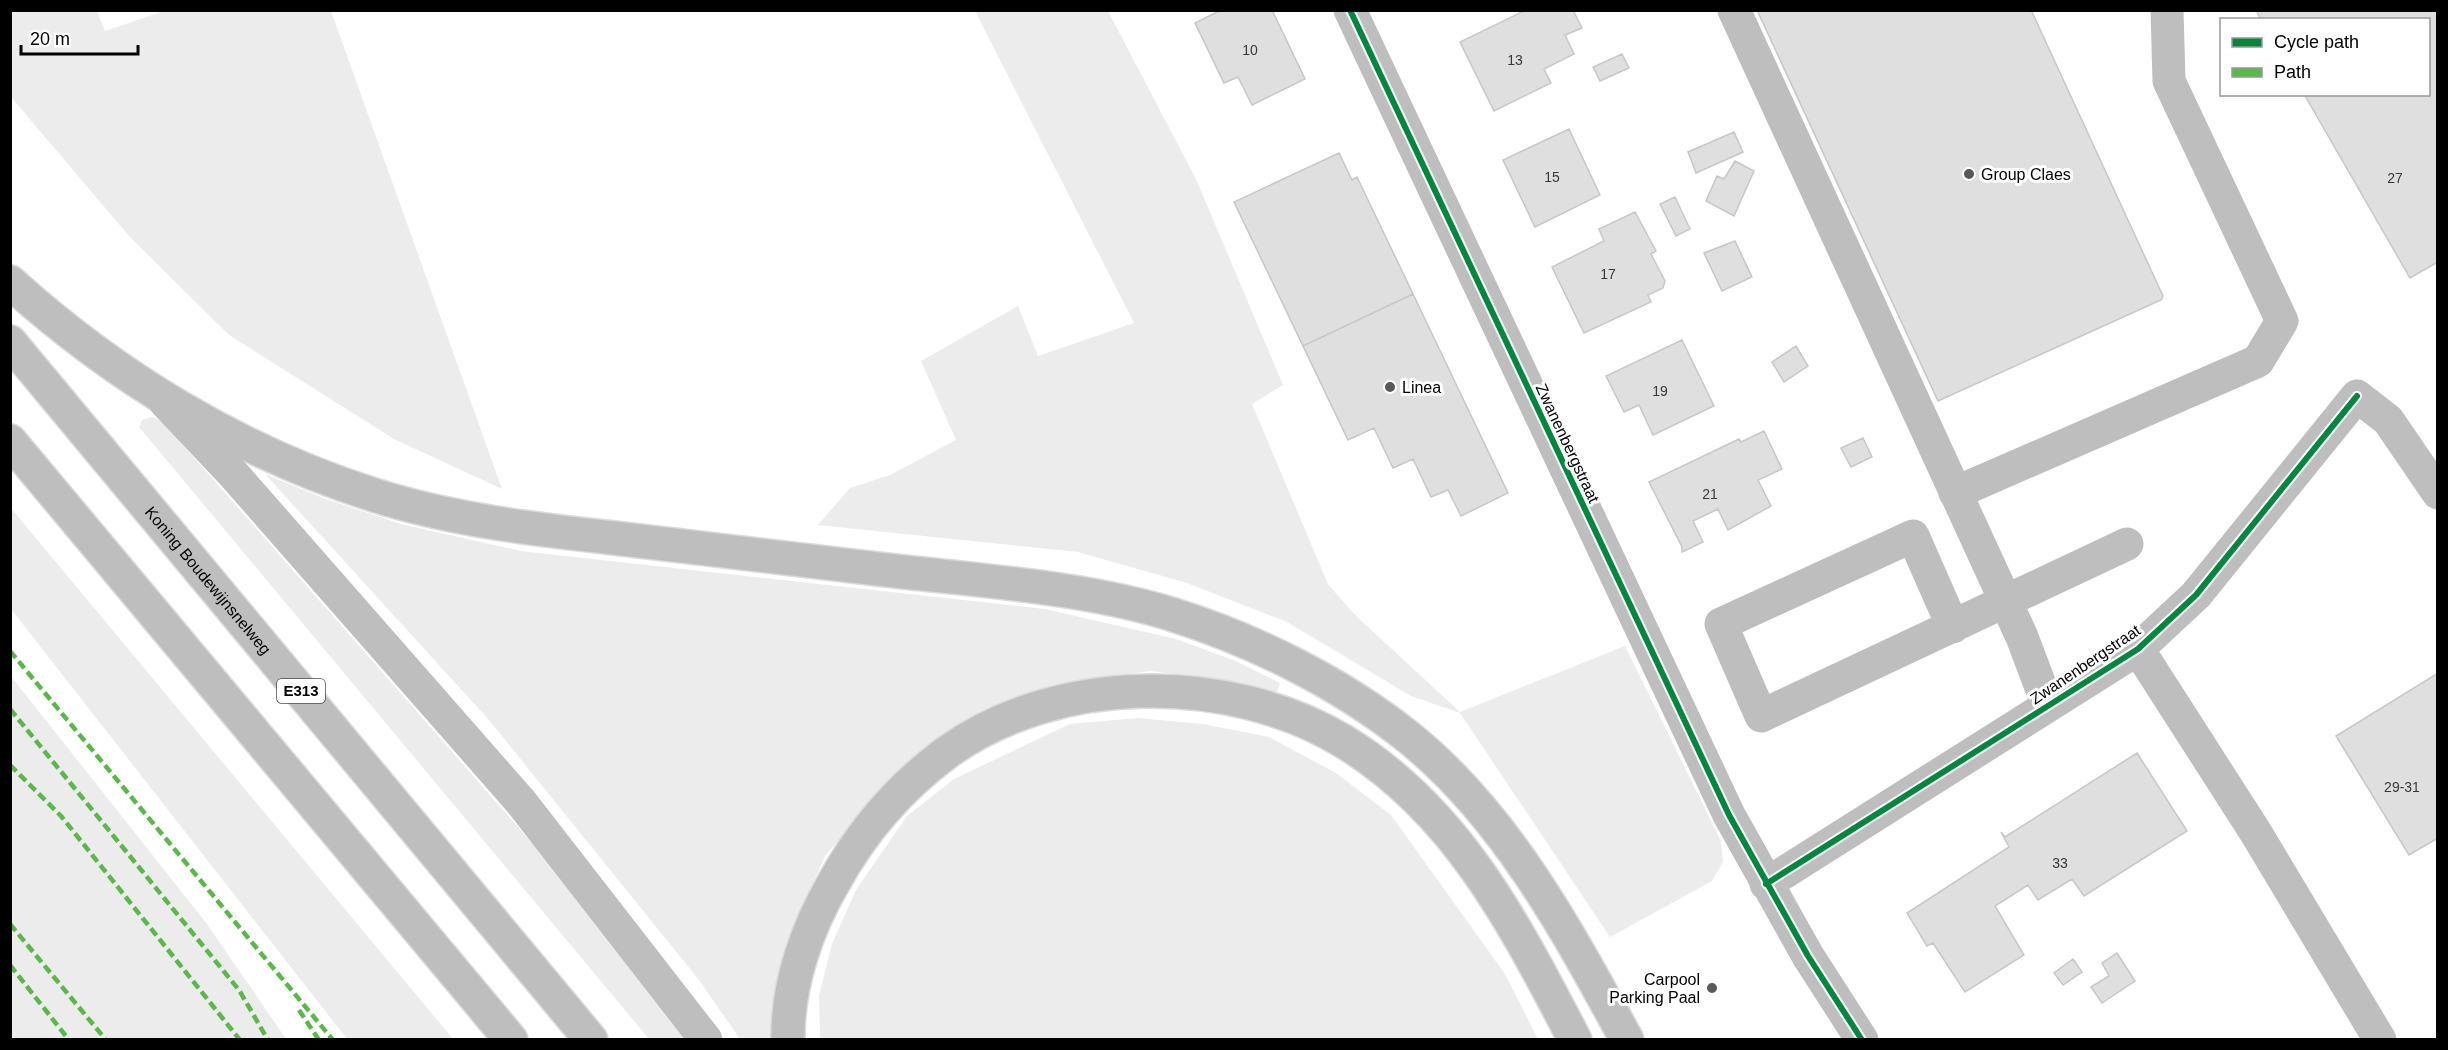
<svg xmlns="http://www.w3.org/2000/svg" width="2448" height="1050" viewBox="0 0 2448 1050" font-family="Arial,sans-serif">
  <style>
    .green { fill: #ececec }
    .building { fill: #dfdfdf; stroke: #c7c7c7; stroke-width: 1.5 }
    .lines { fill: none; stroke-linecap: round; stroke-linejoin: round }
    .highway-casing { stroke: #dbdbdb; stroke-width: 36 }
    .minor { stroke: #bebebe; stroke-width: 33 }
    .highway { stroke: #bebebe; stroke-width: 33 }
    .quiet { stroke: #58b947; stroke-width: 4.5; stroke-dasharray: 9 4.5; stroke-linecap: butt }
    .cycleway-casing { stroke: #fff; stroke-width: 10 }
    .cycleway { stroke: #00873e; stroke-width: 6 }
    .poi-dot { fill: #595959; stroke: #fff; stroke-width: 2 }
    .labels { text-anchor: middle; stroke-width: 6; stroke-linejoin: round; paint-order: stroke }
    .number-label { font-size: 14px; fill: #383838 }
    .shield { fill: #fff; stroke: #4c4c4c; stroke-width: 1.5 }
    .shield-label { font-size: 15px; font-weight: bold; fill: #000 }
    .poi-label { font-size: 16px; fill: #000; stroke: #fff; text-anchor: start }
    .street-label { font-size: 16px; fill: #000; stroke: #fff }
  </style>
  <rect width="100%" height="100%" fill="#fff"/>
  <path class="green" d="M10,11H97L105,31L164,11H331L502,489L394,439L229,335L129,236L11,97Z
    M975,11H1108L1196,179L1283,385L1252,404L1328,584L1354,614L1460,712L1625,646L1721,841L1723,862L1712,881L1610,937L1460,713L1411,696L1287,622L1187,583L1078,552L818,525L850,488L890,475L956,440L921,361L1018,306L1038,356L1134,323Z
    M152,417L162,421L553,867L689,1039H649L139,427L142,420Z
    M265,474L323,498L401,524L521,551L1045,609L1176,639L1236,661L1280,683L1277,692L1238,682L1150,671L1060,684L968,720L886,786L825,856L788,941L777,993L773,1039H740L699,980L489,720Z
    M10,507L453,1039H347L11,609Z
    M10,675L207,924L286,1039L14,1040L11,1035Z
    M1138,718L1203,724L1269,737L1336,773L1391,815L1505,974L1538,1039H820L819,996L832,944L856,890L907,816L954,779L1070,724Z"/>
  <path class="building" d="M1221,10H1272L1305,79L1252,105L1238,77L1224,83L1195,23Z
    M1526,10H1573L1582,28L1565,35L1574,54L1544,69L1551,83L1494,111L1460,42Z
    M1757,10H2036L2032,12L2163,296L2161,300L1938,401Z
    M2256,10H2438V262L2410,278L2304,94H2428V20H2261Z
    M1622,54L1629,68L1600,81L1593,67Z
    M1569,129L1600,195L1535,227L1503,160Z
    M1734,132L1743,152L1696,173L1688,152Z
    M1339,153L1352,180L1357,177L1413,294L1303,346L1234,202Z
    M1735,161L1754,171L1734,216L1706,201L1717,176L1724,179Z
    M1675,197L1690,229L1676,236L1660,204Z
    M1635,212L1656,251L1651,254L1665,281L1663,288L1648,295L1651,302L1584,333L1552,267L1604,241L1599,229Z
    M1735,241L1752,277L1722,291L1704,253Z
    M1413,294L1508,493L1461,516L1448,490L1431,497L1413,459L1393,468L1374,428L1348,440L1303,346Z
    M1682,340L1714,406L1653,435L1639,405L1624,412L1606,376Z
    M1796,346L1808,366L1784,382L1772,362Z
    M1764,431L1782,469L1758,480L1771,506L1728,530L1718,509L1693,521L1703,542L1682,552V547L1649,482L1739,439L1741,442Z
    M1863,438L1872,457L1851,467L1841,448Z
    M2438,673V838L2409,855L2336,736Z
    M2137,753L2187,831L2084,896L2072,879L2038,900L2028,885L1995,906L2024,955L1965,992L1933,943L1927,946L1907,913L2009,847L2001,832L2005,837Z
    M2117,953L2135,981L2102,1003L2091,987L2109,976L2102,963Z
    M2073,959L2082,972L2063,985L2054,973Z"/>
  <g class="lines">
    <g class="highway-casing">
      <g id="highway">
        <path d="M10,282C115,377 239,452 374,495C452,520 533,529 614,538C708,549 802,560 895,571C984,581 1090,588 1174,615C1256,641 1340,683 1407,736C1505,814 1568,932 1627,1040"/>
        <path id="s1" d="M10,342L591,1040"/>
        <path d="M10,441L511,1040"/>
        <path d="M788,1040C787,985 807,928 834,882C862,831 899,788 946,753C1056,673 1228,672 1343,741C1457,810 1515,925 1575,1040"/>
      </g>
    </g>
    <path class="minor" d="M1350,10L1729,815L1808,956L1862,1040
      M1734,10L2022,637L2048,706
      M166,403L235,476L521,802L706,1040
      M1955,493L2258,361L2282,321L2169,81L2167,10
      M1953,627L1913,536L1721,624L1761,716L2127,544
      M2138,649L2256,833L2380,1040
      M1766,884L2138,649L2196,595L2357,396L2388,420L2438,493"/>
    <use href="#highway" class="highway"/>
    <path class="quiet" d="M10,651L333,1040
      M10,709L239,990L268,1040
      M10,765L61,816L240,1040
      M10,924L106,1040
      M10,965L69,1040
      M299,1010L319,1040"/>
    <g class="cycleway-casing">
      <path id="cycleway" d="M1350,10L1729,815L1808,956L1862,1040
        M1766,884L2138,649L2196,595L2357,396"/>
    </g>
    <use href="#cycleway" class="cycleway"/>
  </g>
  <g class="poi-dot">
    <circle cx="1969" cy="174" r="6"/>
    <circle cx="1390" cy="387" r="6"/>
    <circle cx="1712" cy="988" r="6"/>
  </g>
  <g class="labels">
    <g class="number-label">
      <text x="1250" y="55">10</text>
      <text x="1515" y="65">13</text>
      <text x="1552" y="182">15</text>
      <text x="2395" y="183">27</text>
      <text x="1608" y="279">17</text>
      <text x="1660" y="396">19</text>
      <text x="1710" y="499">21</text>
      <text x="2402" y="792">29-31</text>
      <text x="2060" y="868">33</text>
    </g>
    <rect class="shield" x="277" y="679" width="48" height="24" rx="4.5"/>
    <g class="shield-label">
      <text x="301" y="696">E313</text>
    </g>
    <g class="poi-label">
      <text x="1981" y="180">Group Claes</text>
      <text x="1402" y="393">Linea</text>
      <text x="1700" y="985" text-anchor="end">Carpool<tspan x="1700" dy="18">Parking Paal</tspan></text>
    </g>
    <g class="street-label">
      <text transform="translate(1568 443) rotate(65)" y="6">Zwanenbergstraat</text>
      <text dy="6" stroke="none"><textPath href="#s1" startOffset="310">Koning Boudewijnsnelweg</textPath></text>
      <text transform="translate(2085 664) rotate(-34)" y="6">Zwanenbergstraat</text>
    </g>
  </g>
  <rect width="2448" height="1050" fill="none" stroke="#000000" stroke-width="24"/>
  <rect x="2220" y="18" width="210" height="78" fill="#ffffff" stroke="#999999" stroke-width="1.5"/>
  <rect x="2232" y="38" width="30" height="9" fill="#00873e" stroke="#999999" stroke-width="1.5"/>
  <text x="2274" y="48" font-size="18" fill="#000000">Cycle path</text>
  <rect x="2232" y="68" width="30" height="9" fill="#58b947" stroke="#999999" stroke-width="1.5"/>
  <text x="2274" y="78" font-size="18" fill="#000000">Path</text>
  <path d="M21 45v9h117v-9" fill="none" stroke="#000000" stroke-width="3"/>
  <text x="30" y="45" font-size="18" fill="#000000" stroke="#ffffff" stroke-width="4.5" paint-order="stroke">20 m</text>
</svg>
